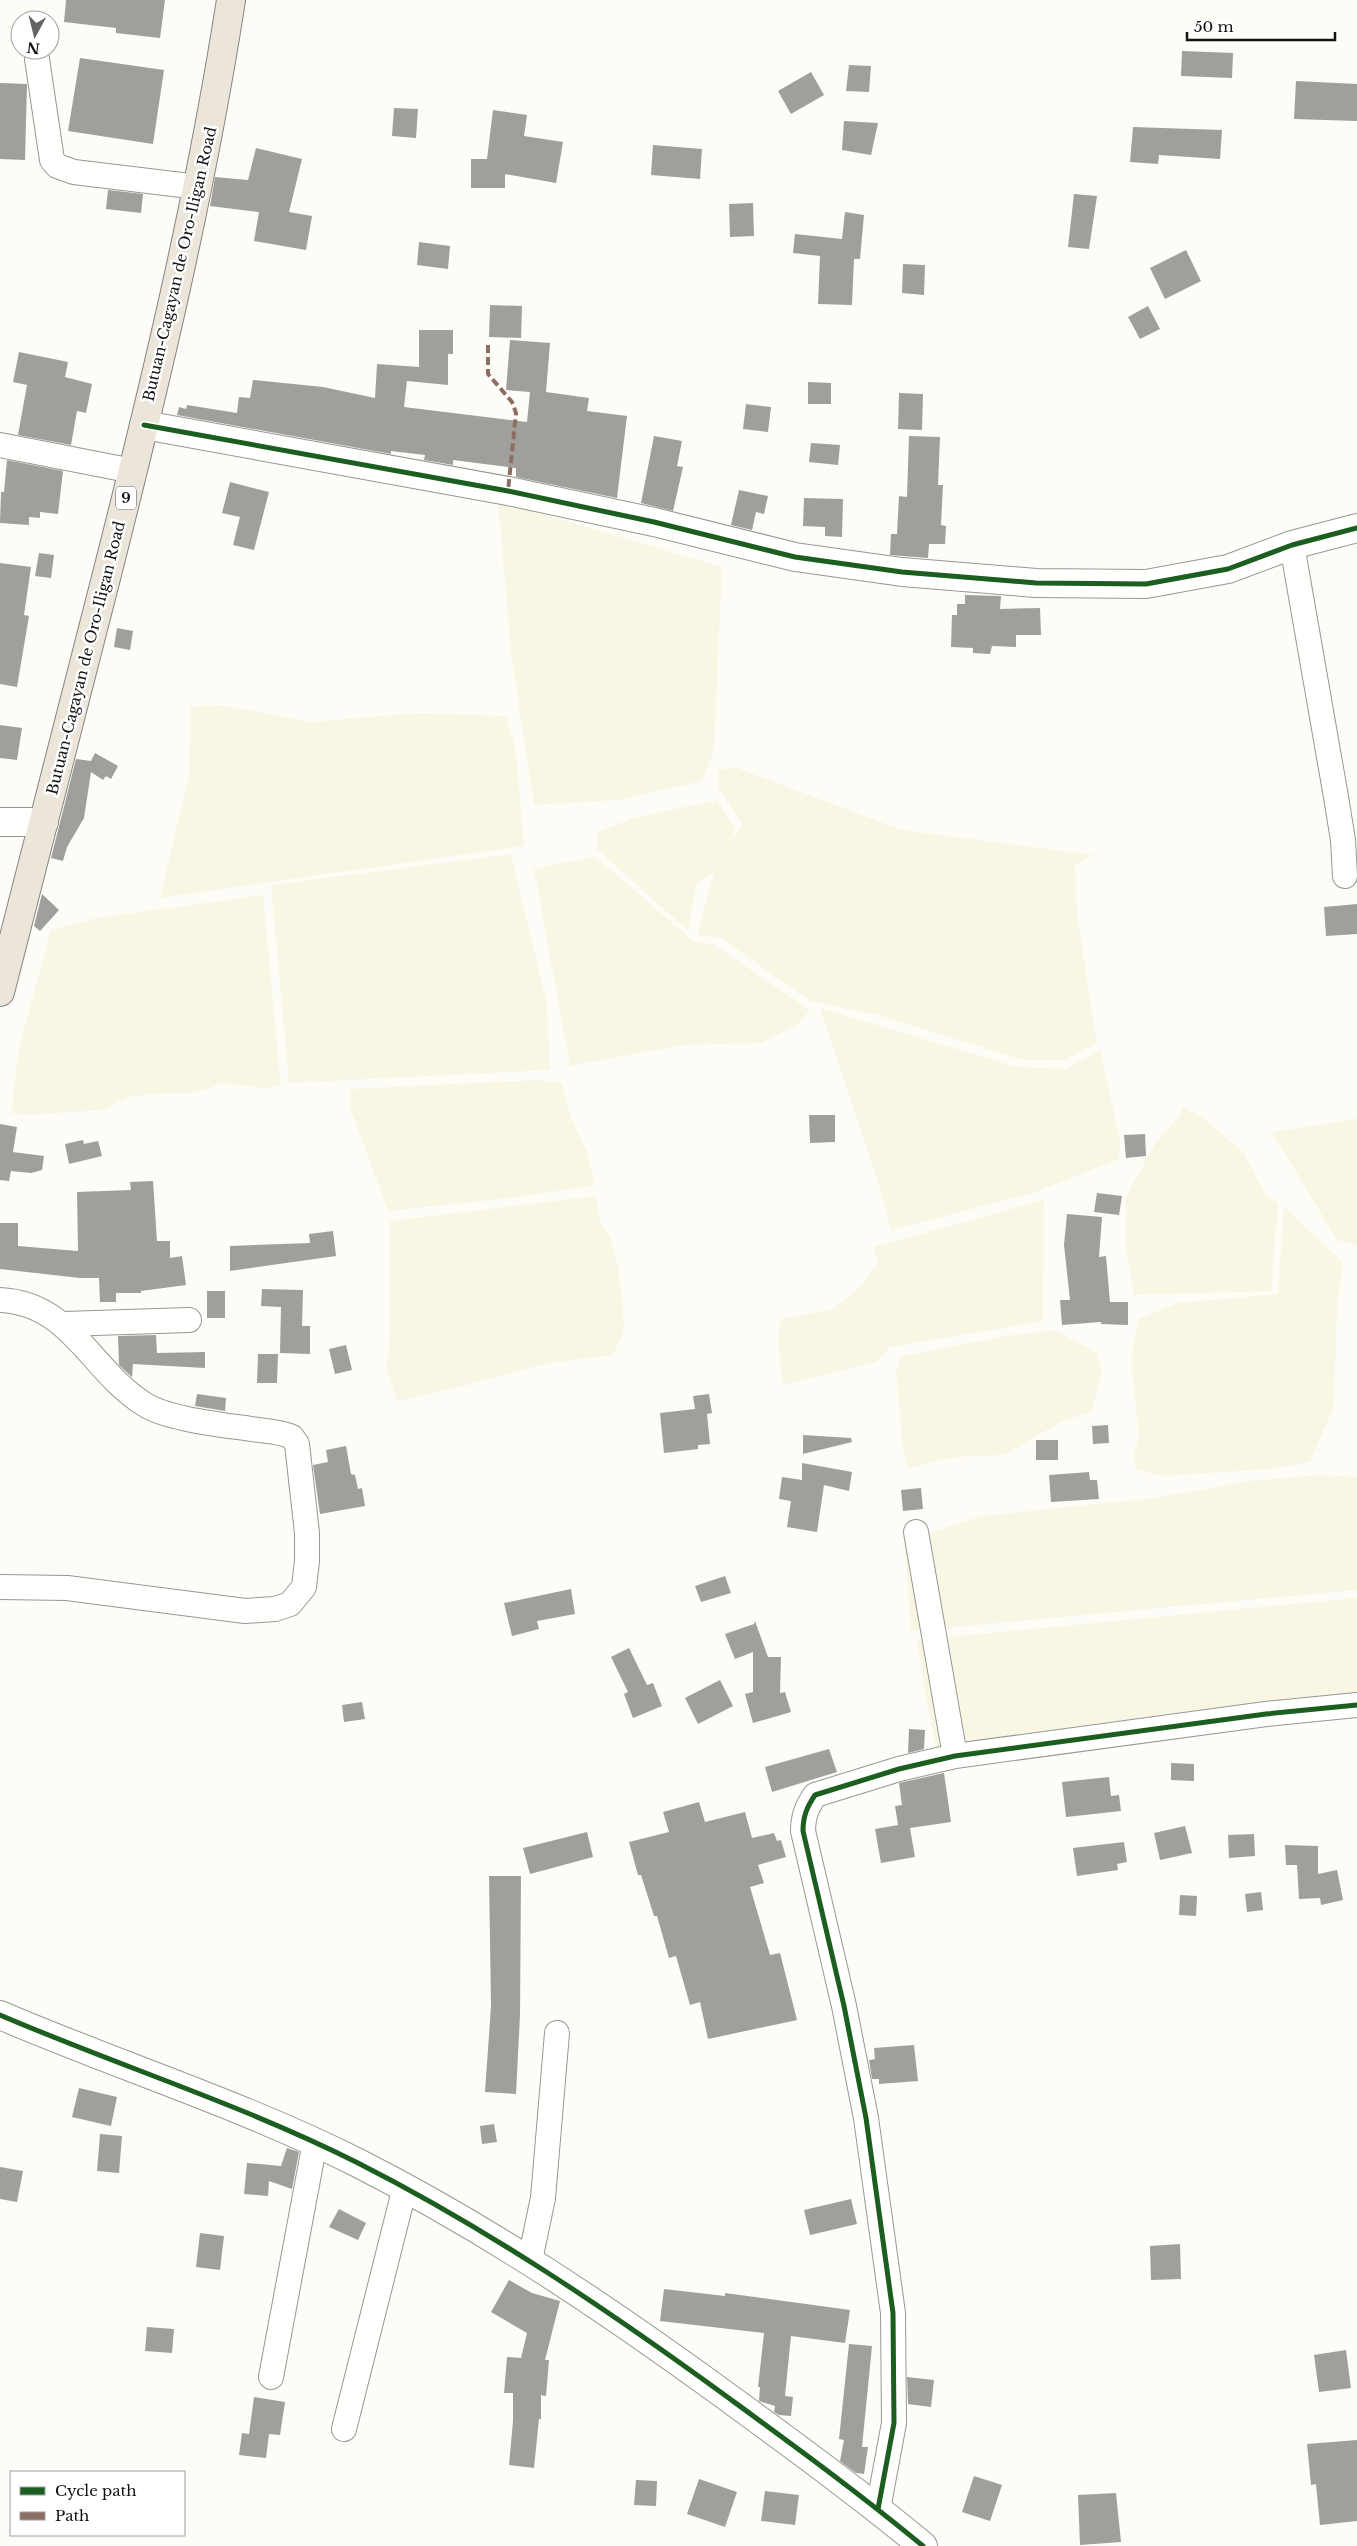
<svg xmlns="http://www.w3.org/2000/svg" width="1357" height="2546" viewBox="0 0 1357 2546" font-family="'Libre Baskerville',serif">
  <style>
    .farmland { fill: #f9f7e4 }
    .building { fill: #a19f9c }
    .lines { fill: none; stroke-linecap: round; stroke-linejoin: round }
    .minor-casing { stroke: #979795; stroke-width: 26 }
    .tertiary-casing { stroke: #979795; stroke-width: 30 }
    .trunk-casing { stroke: #858482; stroke-width: 30 }
    .minor { stroke: #fffffe; stroke-width: 24 }
    .tertiary { stroke: #fffffe; stroke-width: 28 }
    .trunk { stroke: #ece5da; stroke-width: 28 }
    .quiet { stroke: #8d6e63; stroke-width: 4; stroke-dasharray: 8 4; stroke-linecap: butt }
    .cycleway-casing { stroke: #fff; stroke-width: 8 }
    .cycleway { stroke: #1b5e20; stroke-width: 5 }
    .labels { text-anchor: middle; stroke-width: 5; stroke-linejoin: round; paint-order: stroke }
    .shield { fill: #fff; stroke: #585858; stroke-width: 1 }
    .shield-label { font-size: 14px; font-weight: bold; fill: #111 }
    .street-label { font-size: 15px; fill: #111; stroke: #fff }
  </style>
  <rect width="100%" height="100%" fill="#fdfcf7"/>
  <path class="farmland" d="M498,501L722,567L714,750L702,781L618,800L534,805L511,654Z
    M220,705L311,722L418,713L506,716L516,751L524,846L160,898L189,775L191,707Z
    M735,767L902,830L1094,855L1075,865L1077,915L1097,1043L1065,1060H1023L878,1015L811,1001L719,937L697,936L714,872L697,883L688,931L597,849L598,832L634,818L717,800L735,828L733,839L742,824L719,789L718,770Z
    M511,854L547,1004L550,1070L289,1083L271,885Z
    M594,857L615,873L693,941L714,945L810,1010L797,1025L761,1043L682,1045L570,1066L534,869Z
    M263,895L281,1086L262,1088L224,1083L195,1093L150,1094L128,1097L102,1110L27,1115L11,1113L19,1048L51,930L96,918Z
    M820,1008L1017,1067L1066,1069L1100,1050L1120,1140L1119,1159L1030,1194L891,1230L877,1178Z
    M538,1080L562,1083L570,1116L587,1152L595,1185L520,1197L388,1211L350,1108L351,1089Z
    M1183,1107L1202,1117L1243,1152L1267,1197L1278,1203L1271,1291L1134,1295L1126,1250V1197L1157,1140L1179,1117Z
    M1357,1119V1245L1337,1240L1272,1132Z
    M596,1196L601,1224L610,1237L618,1266L623,1307L624,1331L613,1355L548,1363L456,1388L397,1401L386,1368L390,1338V1221Z
    M1044,1200L1043,1321L890,1347L877,1362L783,1385L778,1342L781,1319L833,1309L859,1288L878,1264L874,1247Z
    M1284,1206L1343,1263L1337,1308L1334,1406L1310,1462L1273,1469L1160,1476L1136,1469L1134,1456L1139,1435L1131,1359L1138,1319L1178,1303L1278,1294Z
    M1054,1330L1096,1352L1102,1373L1092,1411L1061,1422L1004,1455L968,1456L935,1461L908,1469L903,1448L896,1372L901,1356L1007,1336Z
    M1321,1475L1357,1477V1590L911,1631L904,1541L982,1516L1155,1498L1249,1481Z
    M1357,1598V1707L936,1747L925,1695L917,1640Z"/>
  <path class="building" d="M66,0H165L160,38L116,33V28L64,22Z
    M1182,51L1233,53L1232,78L1181,76Z
    M80,58L164,70L153,144L68,131Z
    M849,65L871,66L869,92L846,91Z
    M811,72L824,95L791,114L778,91Z
    M1296,81L1357,84V121L1294,119Z
    M0,83L27,84L25,160L0,159Z
    M394,108L418,109L416,138L392,136Z
    M493,110L527,115L524,136L563,142L556,183L505,174V188H471V159H487Z
    M844,121L878,123L871,155L842,150Z
    M1133,127L1222,130L1220,159L1159,155L1158,164L1130,162Z
    M653,145L702,149L700,179L651,175Z
    M256,148L302,159L289,212L312,216L306,250L254,241L259,212L210,206L215,177L248,180Z
    M108,190L143,194L141,213L106,209Z
    M1074,194L1097,196L1089,249L1068,247Z
    M753,203L754,236L730,237L729,204Z
    M845,212L864,215L860,259H854L852,305L818,304L820,256L793,253L795,234L842,239Z
    M419,242L450,246L448,269L417,265Z
    M1186,250L1201,281L1165,299L1150,268Z
    M903,264L925,265L924,295L902,293Z
    M490,305L522,306L521,338L489,337Z
    M1148,306L1160,329L1140,339L1128,317Z
    M419,330H453V354H448V385L407,381L404,407L527,422L530,392L506,390L510,340L550,343L546,392L589,398L587,411L627,416L617,498L516,477V468L453,460V465L424,460L425,455L391,451V454L177,415L179,407L186,409L187,405L237,413L239,397L250,398L253,380L323,387L375,398L377,364L419,367Z
    M19,352L68,362L65,377L92,384L86,413L77,411L71,445L18,435L27,385L13,382Z
    M808,382L831,383V404H808Z
    M899,393L923,394L922,430L898,429Z
    M746,404L771,407L768,432L743,429Z
    M654,436L682,441L677,466L683,467L673,511L641,503Z
    M909,436L940,437L938,485H943L941,525L946,526L945,544H929L928,558L890,555L891,534H897L899,496L907,497Z
    M811,443L840,445L838,465L809,462Z
    M7,460L63,471L58,514L40,512V518L29,517V525L0,523L1,492H4Z
    M230,482L269,492L254,550L233,545L240,517L222,513Z
    M739,490L768,496L764,514L756,512L752,530L731,525Z
    M804,498L843,499L842,537L825,536V527L803,526Z
    M39,553L54,555L51,578L35,576Z
    M0,563L31,567L24,615L29,616L17,687L0,684Z
    M965,595L1001,596L1000,609L1040,608L1041,635H1016V647L992,646L990,654L973,653V648L951,647L952,615H957V604H965Z
    M117,628L133,631L130,650L114,647Z
    M0,725L22,728L17,760L0,758Z
    M95,753L118,766L111,779L106,776L103,780L91,772L84,818L67,847L63,861L51,858L76,759L91,761Z
    M42,894L59,910L40,931L34,926Z
    M1357,904V934L1326,936L1324,907Z
    M809,1115H835V1142L810,1143Z
    M0,1124L17,1127L13,1152L44,1156L42,1170L31,1173L11,1171L9,1181L0,1180Z
    M1145,1134L1146,1156L1126,1158L1124,1135Z
    M83,1140L84,1144L98,1141L102,1156L69,1164L65,1144Z
    M153,1181L157,1241H170V1258L182,1256L186,1285L141,1291V1293H116V1302H100L99,1278H80L0,1269V1223H18V1246L78,1251L77,1192L131,1190L130,1182Z
    M1097,1193L1122,1196L1119,1215L1094,1212Z
    M1067,1214L1102,1217L1099,1257L1106,1256L1110,1302H1128V1325L1101,1324V1322L1062,1325L1060,1300H1070L1064,1245Z
    M333,1231L336,1256L230,1271V1246L310,1243L309,1234Z
    M262,1289L303,1290L302,1326H310V1354L280,1353L281,1307L261,1306Z
    M207,1291H225V1318H207Z
    M156,1335L157,1353L205,1352V1368L133,1364L132,1377L119,1365L118,1336Z
    M346,1345L352,1370L335,1374L329,1349Z
    M258,1354H278L277,1383H257Z
    M197,1394L226,1398L225,1411L195,1406Z
    M709,1394L712,1413L707,1414L710,1444L698,1445V1449L664,1453L660,1413L695,1409L693,1396Z
    M1108,1425L1109,1443L1093,1444L1092,1426Z
    M803,1435L851,1438L852,1442L803,1454Z
    M1036,1440H1058V1460H1036Z
    M346,1446L351,1474L355,1475L358,1489L362,1488L365,1506L320,1514L313,1465L328,1462L326,1450Z
    M802,1463L852,1472L849,1491L824,1485L817,1532L787,1527L791,1501L779,1499L782,1477L802,1480Z
    M1089,1472L1090,1480H1097L1099,1499L1051,1502L1049,1475Z
    M921,1488L923,1509L903,1511L901,1490Z
    M725,1576L731,1593L701,1602L695,1586Z
    M571,1589L575,1614L537,1621L539,1629L512,1636L504,1603Z
    M755,1621L768,1657H781L780,1693L785,1692L791,1712L753,1723L745,1694L753,1692V1652L735,1659L725,1634L754,1624Z
    M629,1648L647,1685L653,1683L662,1706L633,1718L624,1694L628,1692L611,1657Z
    M720,1680L733,1706L698,1724L685,1698Z
    M362,1702L365,1719L344,1722L342,1705Z
    M909,1729L925,1730L924,1749L908,1753Z
    M829,1749L837,1772L772,1792L765,1767Z
    M1171,1763L1194,1764V1781L1171,1780Z
    M944,1773L951,1822L910,1828L915,1857L881,1863L875,1829L898,1825L895,1806L902,1805L899,1783Z
    M1109,1777L1111,1796L1119,1795L1121,1811L1066,1817L1062,1782Z
    M699,1802L705,1822L745,1812L752,1838L774,1833L777,1841L781,1840L786,1857L758,1865L764,1883L750,1887L770,1955L780,1953L797,2020L708,2039L700,2002L690,2005L676,1956L669,1958L657,1916H654L641,1875H638L629,1842L669,1832L663,1812Z
    M1185,1826L1192,1853L1160,1860L1154,1833Z
    M587,1832L593,1857L530,1874L523,1848Z
    M1254,1834L1255,1856L1229,1858L1228,1835Z
    M1124,1842L1127,1862L1117,1864L1118,1870L1077,1876L1073,1848Z
    M1285,1845L1318,1846V1874L1337,1870L1343,1900L1321,1905L1320,1898L1299,1899L1297,1865H1286Z
    M489,1876H521L520,2015L516,2094L485,2092L491,2006Z
    M1261,1892L1263,1910L1247,1912L1245,1894Z
    M1180,1895L1197,1896L1196,1916L1179,1915Z
    M914,2045L918,2081L879,2084V2079H872L869,2060L875,2059L874,2048Z
    M79,2088L117,2097L111,2126L72,2117Z
    M494,2124L497,2142L482,2144L480,2126Z
    M100,2134L122,2136L119,2173L97,2171Z
    M287,2148L299,2152L292,2189L269,2181L268,2196L244,2194L247,2163L281,2166Z
    M0,2167L23,2171L17,2202L0,2199Z
    M851,2199L857,2224L810,2235L804,2210Z
    M339,2209L366,2223L358,2240L329,2227Z
    M200,2233L224,2236L220,2270L196,2267Z
    M1180,2244L1181,2279L1151,2280L1150,2246Z
    M509,2280L532,2293L560,2301L545,2360H549L546,2396L541,2395V2419H539L534,2468L509,2465L513,2421V2393H504L507,2357L521,2358L527,2333L491,2312Z
    M664,2289L725,2296V2293L850,2310L845,2343L791,2336L785,2396L793,2397L791,2416L779,2415L774,2412L775,2406L759,2401L760,2387H758L764,2333L660,2321Z
    M147,2327L174,2329L172,2353L145,2351Z
    M849,2344L872,2346L862,2447H868L864,2474L856,2473L840,2461L844,2440L839,2439Z
    M1346,2350L1351,2388L1319,2392L1314,2355Z
    M907,2377L934,2380L931,2407L908,2404Z
    M254,2397L285,2402L280,2435L269,2434L266,2458L239,2455L242,2433L249,2434Z
    M1357,2440V2521L1320,2525L1316,2484L1311,2485L1307,2444Z
    M974,2476L1002,2485L990,2521L962,2512Z
    M699,2479L737,2492L725,2527L687,2514Z
    M636,2480L657,2481L656,2506L634,2505Z
    M765,2491L799,2495L795,2525L761,2521Z
    M1116,2493L1121,2542L1080,2545L1078,2495Z"/>
  <g class="lines">
    <g class="minor-casing">
      <path id="minor" d="M37,59L52,160L57,166L74,172L198,187
        M0,445L133,471
        M1292,545L1336,797L1343,840L1345,876
        M0,1300C71,1303 91,1371 144,1404C166,1419 224,1425 251,1429C264,1431 280,1431 292,1437L297,1444L307,1533V1561L304,1587L290,1604L275,1609L245,1611L67,1588L0,1587
        M64,1324L189,1320
        M916,1532L955,1756
        M530,2260L543,2198L557,2033
        M271,2377L315,2142
        M344,2429L405,2187
        M878,2509L894,2423L893,2313L866,2118L844,2006L803,1831C803,1816 807,1807 815,1795L899,1769L955,1756L1266,1714L1357,1705"/>
    </g>
    <g class="tertiary-casing">
      <path id="tertiary" d="M144,425L508,491L654,522L795,557L902,572L1036,583L1146,584L1228,569L1292,545L1357,528
        M0,822H44
        M0,2015C119,2066 243,2105 358,2163C488,2229 608,2310 726,2396C793,2445 859,2493 923,2546"/>
    </g>
    <g class="trunk-casing">
      <path id="trunk" d="M0,992C37,852 72,711 108,570C156,381 201,193 231,0"/>
    </g>
    <use href="#minor" class="minor"/>
    <use href="#tertiary" class="tertiary"/>
    <use href="#trunk" class="trunk"/>
    <path class="quiet" d="M488,345V374L512,402L516,413L508,491"/>
    <g class="cycleway-casing">
      <path id="cycleway" d="M144,425L508,491L654,522L795,557L902,572L1036,583L1146,584L1228,569L1292,545L1357,528
        M0,2015C119,2066 243,2105 358,2163C488,2229 608,2310 726,2396C793,2445 859,2493 923,2546
        M878,2509L894,2423L893,2313L866,2118L844,2006L803,1831C803,1816 807,1807 815,1795L899,1769L955,1756L1266,1714L1357,1705"/>
    </g>
    <use href="#cycleway" class="cycleway"/>
  </g>
  <g class="labels">
    <rect class="shield" x="116" y="486.5" width="20" height="23" rx="4"/>
    <g class="shield-label">
      <text x="126" y="503">9</text>
    </g>
    <g class="street-label">
      <text transform="translate(180 264) rotate(-77)" y="5">Butuan-Cagayan de Oro-Iligan Road</text>
      <text transform="translate(86 658) rotate(-76)" y="5">Butuan-Cagayan de Oro-Iligan Road</text>
    </g>
  </g>
  <rect x="10" y="2471" width="175" height="65" fill="#ffffff" stroke="#a0a0a0"/>
  <rect x="20" y="2487" width="25" height="8" fill="#1b5e20" stroke="#a0a0a0"/>
  <text x="55" y="2496" font-size="15" fill="#111111">Cycle path</text>
  <rect x="20" y="2512" width="25" height="8" fill="#8d6e63" stroke="#a0a0a0"/>
  <text x="55" y="2521" font-size="15" fill="#111111">Path</text>
  <g transform="translate(35 35) rotate(187)"><circle r="24" fill="#ffffff" stroke="#a0a0a0"/>
  <path d="M0-4L9 19L0 12L-9 19Z" fill="#646362"/>
  <text y="-8" font-size="14" font-weight="bold" text-anchor="middle" fill="#111111">N</text>
  </g>
  <path d="M1187 32v8h148v-8" fill="none" stroke="#111111" stroke-width="2.5"/>
  <text x="1194" y="32" font-size="15" fill="#111111" stroke="#ffffff" stroke-width="4" paint-order="stroke">50 m</text>
</svg>
